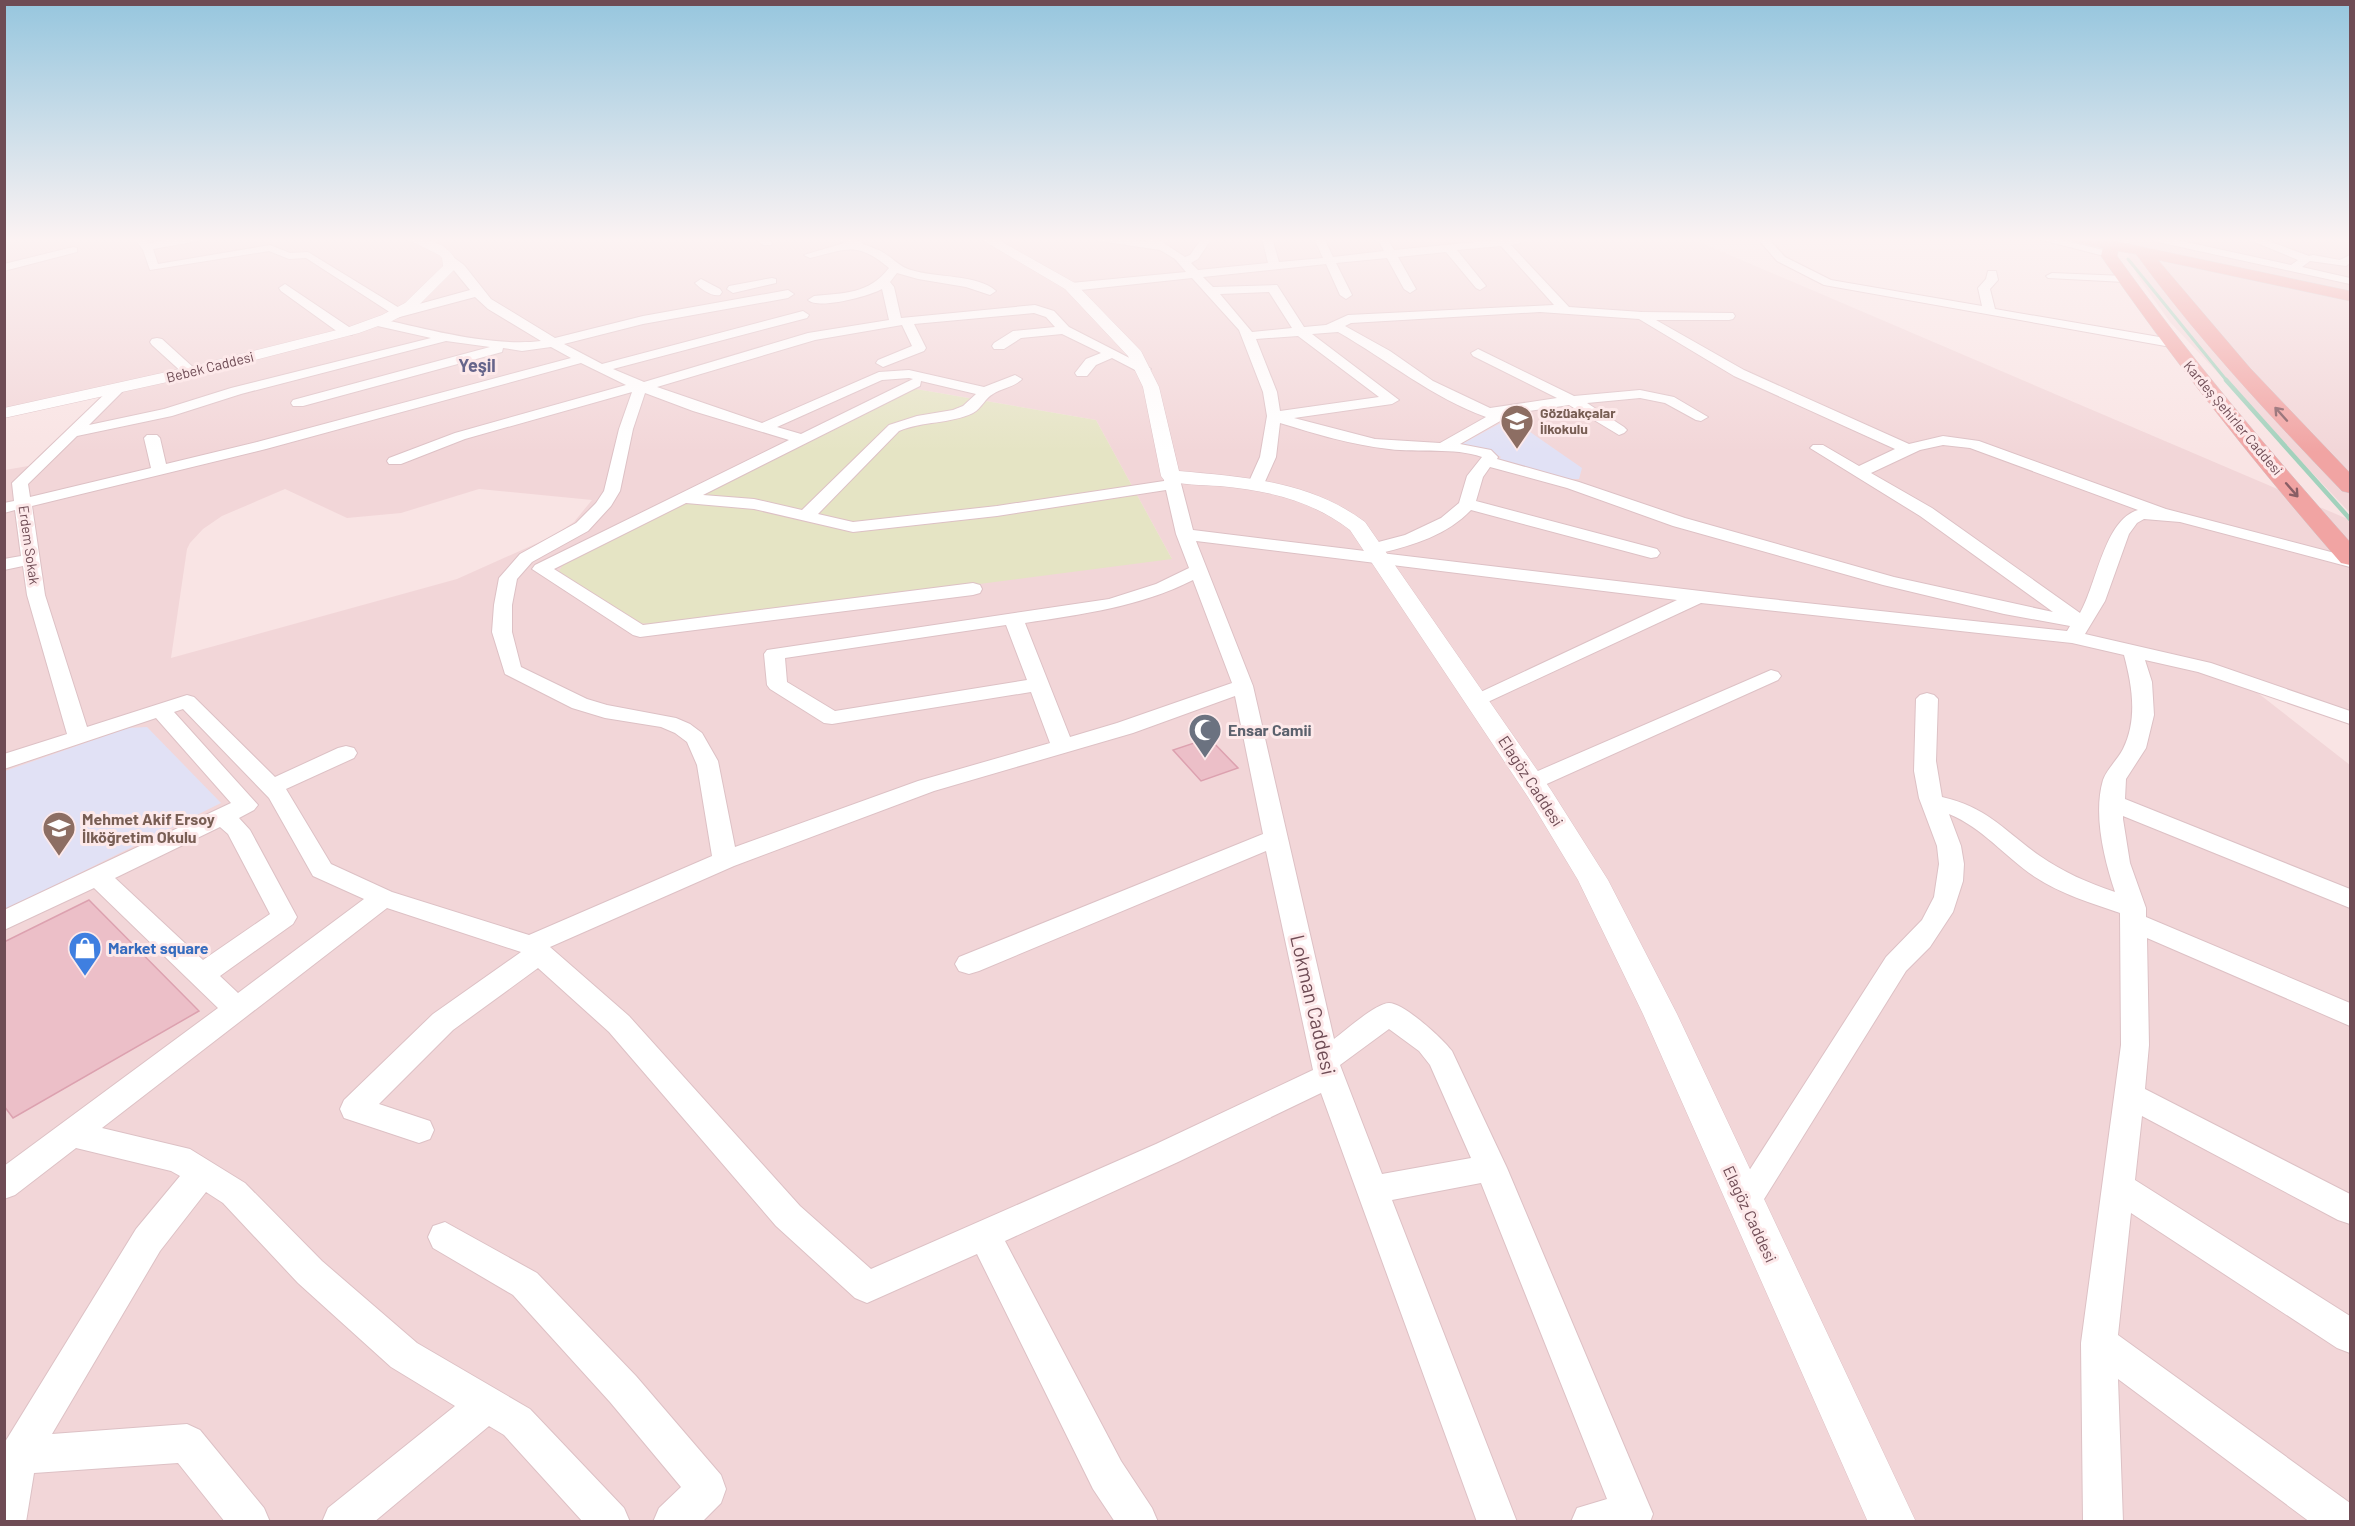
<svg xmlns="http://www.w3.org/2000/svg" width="2355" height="1526" viewBox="0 0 2355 1526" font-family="Barlow,sans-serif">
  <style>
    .residential { fill: #f2d6d8; fill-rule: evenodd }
    .education { fill: #e1e1f5 }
    .green { fill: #e5e4c4 }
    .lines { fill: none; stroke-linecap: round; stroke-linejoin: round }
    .stream-far1 { stroke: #a2d1bc; stroke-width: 3 }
    .stream { stroke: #a2d1bc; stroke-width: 4.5 }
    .building { fill: #ecbfc8; stroke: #dca1af; stroke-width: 1.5 }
    .minor-casing { stroke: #ddc1c5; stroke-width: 2 }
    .tertiary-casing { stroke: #ddc1c5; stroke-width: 1 }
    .primary-casing { stroke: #d1c6c9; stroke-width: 1 }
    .minor { fill: #fff; fill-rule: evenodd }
    .tertiary { fill: #fff; fill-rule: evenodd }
    .primary { fill: #f1a4a3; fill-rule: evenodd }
    .oneway { stroke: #895e65 }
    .labels { text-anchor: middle; stroke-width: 6; stroke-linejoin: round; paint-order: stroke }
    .far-street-label { font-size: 14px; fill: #6f4c55; stroke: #fde9ea }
    .far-education-label { font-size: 14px; font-weight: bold; fill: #785e54; stroke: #fde9ea; text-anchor: start }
    .worship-label { font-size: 16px; font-weight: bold; fill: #5b616d; stroke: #fde9ea; text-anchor: start }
    .street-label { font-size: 16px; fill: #6f4c55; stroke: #fde9ea }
    .education-label { font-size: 16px; font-weight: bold; fill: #785e54; stroke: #fde9ea; text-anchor: start }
    .shop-label { font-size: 16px; font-weight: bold; fill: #366cbe; stroke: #fde9ea; text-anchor: start }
    .far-district-label { font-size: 18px; font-weight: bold; fill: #66658b; stroke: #fde9ea }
    .near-street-label { font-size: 20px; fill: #6f4c55; stroke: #fde9ea }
  </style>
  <rect width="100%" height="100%" fill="#f9e4e4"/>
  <path class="residential" d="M5,238H1690L2350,520V713L2240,679L2350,765V1521L5,1522V470L34,465L106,392L5,414ZM916,389L1096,420L1172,559ZM285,489L347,518L401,513L479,489L592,500L574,522L553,536L457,579L171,658L187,549L190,543L203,529L222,516Z
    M2121,238H2350V513L2170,322L2138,277Z"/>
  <path class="education" d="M1510,418L1582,468L1579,479H1560L1497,461L1501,457L1495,454L1460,445Z
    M147,727L221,803L5,910V771L128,728Z"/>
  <path class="green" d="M916,389L1096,420L1172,559L662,625L640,623L558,573L564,563L908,390Z"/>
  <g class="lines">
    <path class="stream-far1" d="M2128,259L2227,381"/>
    <path class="stream" d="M2226,380L2350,519"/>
  </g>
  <path class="building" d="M1209,738L1238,768L1201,781L1173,750Z
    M89,900L199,1011L13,1118L4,1106V942Z"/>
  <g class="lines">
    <g class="minor-casing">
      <path id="minor" d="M134,238H145L149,243L179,238H203L198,241L153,249L158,264L270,245L290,253L308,252L401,309L470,290L443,257L449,254L464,265L491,299L555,338L643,316L788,290L794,294L788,298L643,324L564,344L602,364L803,311L809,315L807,318L613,369L644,382L808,333L889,320L882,289C869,296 819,310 808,300L814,296C844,293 869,294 889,268C857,241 847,249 810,258L804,255L844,243L836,238L862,241L863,244C870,247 878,249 884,253C894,259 900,267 911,270C935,278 978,274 996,291L990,295L966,287L918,279L897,273L890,282L894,287L901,318L1035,305L1054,311L1069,327L1151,369L1144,373L1139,372L1112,358L1096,365L1087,376H1077L1075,373L1086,359L1101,353L1062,334L1021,338L1004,349H994L992,346L994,343L1013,331L1055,327L1046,317L1034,313L914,324L926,348L924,351L883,367L876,363L878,360L912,346L902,325L815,340L657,387L762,423L879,372L909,370L984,387L1015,375L1022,379C1015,387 1002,388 993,394C985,398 982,408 973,413C950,424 923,421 899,431L818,514L853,522L997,506L1164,481L1165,473L1171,471L1179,476L1193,530L1365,551L1367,545L1405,535L1441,518L1459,503L1467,476L1482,457C1453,447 1419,453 1389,449C1352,445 1316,434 1280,423L1276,457L1263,486L1261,489H1249L1247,486L1260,457L1267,416L1263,392L1239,330L1192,278L1071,291L1065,287L1071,283L1186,272L1175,259L1160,250L1099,241L1094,238H1122L1147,242L1144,238H1156L1185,257L1190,255L1202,238H1212L1198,259L1191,263L1198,270L1268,263L1262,238H1272L1279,262L1323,258L1314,238H1324L1333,257L1384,251L1377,238H1387L1394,250L1517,238L1521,241L1520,243L1511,245L1569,307L1642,312L1733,313L1735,316L1733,319L1729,320H1656L1744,370L1909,444L1943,436L1979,441L2166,509L2350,557V567L2180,522L2144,519L2137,523L2129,534L2105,601L2085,634L2211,663L2350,711V724L2198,672L2145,660L2152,682L2154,715L2146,748L2126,779L2125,799L2350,889V908L2123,816V819L2130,863L2146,908V917L2350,1003V1026L2147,938L2149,1045L2145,1089L2350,1194V1224L2338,1220L2142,1116L2135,1180L2350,1316V1353L2337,1348L2131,1213L2118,1335L2350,1503V1522H2310L2118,1379L2123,1522H2083L2081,1343L2121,1045L2120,913C2091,903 2061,894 2035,877C2005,857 1983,828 1949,814L1961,846L1964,864L1963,881L1953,912L1930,947L1906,971L1756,1212L1745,1216L1734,1212L1729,1202L1886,957L1922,920L1934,897L1939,864L1937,846L1919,798L1914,771L1916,699L1920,695L1927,693L1934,695L1938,699L1936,761L1942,797C1989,808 2003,830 2040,856C2063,872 2088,883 2115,892C2104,859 2093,814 2103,780C2107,769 2118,759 2123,749C2138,719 2132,685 2124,655L2072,643L1701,603L1477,707L1470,705L1466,701L1470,697L1677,600L1196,541L1253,686L1334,1039C1345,1031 1376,1003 1389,1003C1404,1003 1443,1039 1452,1051L1507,1168L1647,1500L1653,1514L1650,1522H1571L1577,1508L1607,1499L1481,1183L1392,1200L1517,1522H1477L1321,1093L1178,1162L1005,1241L1121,1461L1152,1508L1158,1522H1115L1093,1489L977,1254L867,1303L855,1298L776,1226L609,1032L538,968L453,1030L379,1104L430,1121L434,1130L430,1139L419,1143L344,1118L340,1109L344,1100L433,1014L521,952L387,908L102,1128L190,1149L245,1183L322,1261L417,1343L530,1409L624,1508L630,1522H583L504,1435L489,1426L374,1522H322L328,1508L455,1406L391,1367L298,1283L223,1203L206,1192L160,1251L52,1434L187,1424L200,1430L264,1508L270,1522H225L178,1463L34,1473L26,1522H4L5,1442L136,1229L180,1176L171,1171L76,1148L15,1195L4,1199V1166L218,1008L94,888L4,930V910L231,803L156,718L4,769V754L67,734L27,595L23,566L4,570V559L21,556L15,510L4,513V503L14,501L12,483L113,386H123L125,389L89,425L164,409L231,388L431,338L373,325L371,322L377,318C426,329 491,347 541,341L488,309L475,297L396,318L392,317L391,313L306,258L289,259L269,251L150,270L143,250ZM1501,246L1554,305L1348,315L1326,325L1304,327L1277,285L1213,287L1203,277L1326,264L1340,295L1346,299L1352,295L1336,263L1387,258L1404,289L1410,293L1416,289L1398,257L1446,252L1476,288L1480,290L1486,286L1457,250ZM1269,292L1292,328L1252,332L1220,294ZM1540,312L1639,319L1734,376L1895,449L1859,466L1823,445H1813L1810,448L1920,516L2053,612L1894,577L1685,518L1579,482L1497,459L1498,457L1491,450L1460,444L1502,420L1503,415L1569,405L1619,435L1624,433L1627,430L1624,427L1587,403L1640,398L1665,403L1696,420L1701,421L1708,417L1674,397L1640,390L1574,396L1478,349L1471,353L1473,356L1557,398L1490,408L1433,381L1390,351L1345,326L1351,323ZM1338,332C1387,360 1433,398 1486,417L1440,443L1375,439L1294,418L1392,404L1399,400L1312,334ZM1298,336L1379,397L1280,411L1277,392L1256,339ZM446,341L490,347L293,400L291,403L293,406H303L502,352L503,348L522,351L551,347L571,358L257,442L166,464L160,438L157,435H147L144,438L151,468L30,497L28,484L77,436L172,416L241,394ZM581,363L626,385L455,433L389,458L387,461L389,464H401L465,439L632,392L619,429L604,491L596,503L576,523L520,554L499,578L494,605L492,632L505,674L572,708L605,718L661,727L675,733L687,742L697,765L712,856L529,935L392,892L331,864L286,789L354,758L357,753L354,748L346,746L338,748L275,777L194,697L187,695L87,727L45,595L32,506L266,449ZM909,378L913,379L801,434L777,427L882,380ZM921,381L976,394L963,406L953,410L917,416L889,425L802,510L754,499L703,495L920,386ZM645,393L693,411L789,440L535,565L532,569L633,635L640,637L973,595L980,593L982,589L980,585L973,583L643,625L554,569L686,503L754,509L853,532L997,516L1166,490L1176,534L1189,568L1156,584L1109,599L767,650L764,654L767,685L770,689L824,723L832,724L1031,692L1050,743L918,781L735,847L718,761L702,733L690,724L676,718L607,705L587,699L521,667L512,632V605L517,579L532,562L588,531L611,506L620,491L633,429ZM1943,445L1970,448L2138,510C2104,520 2097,584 2080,613L1932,508L1871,473L1920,450ZM1490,467L1567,488L1673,526L1883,585L2004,614L2070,626L2067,631L1751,597L1381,553C1414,545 1447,535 1471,510L1651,558L1657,557L1660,553L1657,549L1476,501L1483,477ZM1193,580L1232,683L1117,723L1070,737L1025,623C1083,614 1140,607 1193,580ZM1006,625L1027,680L835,711L787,682L785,658ZM1235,696L1263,834L959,957L955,964L959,971L969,974L979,971L1266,851L1313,1070L1156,1144L871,1269L800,1206L629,1016L550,947L734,866L934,791L1133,733ZM183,709L269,798L313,876L364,899L238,993L220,976L293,924L297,917L250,830L239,818L254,810L258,805L174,712ZM220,827L228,834L270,914L203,960L115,878ZM1389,1029L1419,1051L1430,1065L1471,1158L1382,1174L1340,1065Z
        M755,238H767L772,243L771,245H763Z
        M1757,238H1768L1785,257L1831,280L1982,306L1978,288L1986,279L1988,271H1996L1998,280L1990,289L1995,309L2171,339L2178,343L2171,347L1824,285L1777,261Z
        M2034,238H2053L2112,252L2114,254L2108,257Z
        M2121,238H2131L2129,243H2121Z
        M2148,238H2168L2291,265L2298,260L2245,238H2260L2309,256L2313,255L2340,260L2350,255V263L2346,266L2310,261L2302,267L2350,278V284L2153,241Z
        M73,247L77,248V252L4,271V264Z
        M2052,273L2125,276L2131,279L2125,282L2048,278L2046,276Z
        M772,278L776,279V283L733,293L727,289L729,286Z
        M701,279L720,289L722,292L720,295C712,297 701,289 695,283Z
        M285,284L352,329L353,332L352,335H342L281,291L279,288Z
        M157,338L162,339L195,369L197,372L195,375H185L152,345L150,342L152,339Z
        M1771,670L1778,672L1781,676L1778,680L1540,787L1532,789L1524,787L1521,782L1524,777Z
        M445,1222L537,1273L636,1376L721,1475L726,1489L721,1503L702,1522H653L659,1508L681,1487L610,1402L513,1295L433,1248L428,1237L433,1226Z"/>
    </g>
    <g class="tertiary-casing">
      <path id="tertiary" d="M405,238C425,238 454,243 457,267L415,309L392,321L359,333L190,377L4,418V408L189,367L349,327L382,315L405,303L443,266L442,258L439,255Z
        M979,238H995L1075,283L1141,351L1159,387L1179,471C1245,477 1310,481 1365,522L1551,790L1608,880L1677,1014L1916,1522H1868L1643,1014L1578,880L1528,797L1350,530C1311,500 1269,491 1220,486C1201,485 1182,485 1164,480L1161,476L1143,387L1128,356L1065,289Z"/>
    </g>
    <g class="primary-casing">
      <path id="primary" d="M2069,238H2100L2350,291V301L2158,260L2250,368L2350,473V493L2342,491C2269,415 2198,339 2136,254L2118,251L2117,256C2189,356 2268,450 2350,542V565L2341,563C2255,464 2175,363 2101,256L2103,248L2071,241Z"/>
    </g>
    <use href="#minor" class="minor"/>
    <use href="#tertiary" class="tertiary"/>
    <use href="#primary" class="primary"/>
  </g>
  <defs><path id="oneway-shaft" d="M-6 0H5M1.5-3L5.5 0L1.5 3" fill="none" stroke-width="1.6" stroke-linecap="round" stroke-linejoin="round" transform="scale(1.5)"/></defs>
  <g class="oneway">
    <use href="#oneway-shaft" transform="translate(2281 414) rotate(-132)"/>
    <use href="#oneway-shaft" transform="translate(2292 490) rotate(49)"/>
  </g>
  <linearGradient id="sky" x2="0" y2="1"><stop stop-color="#96c6de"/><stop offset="0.53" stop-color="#fcf3f3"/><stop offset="1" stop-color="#fcf3f3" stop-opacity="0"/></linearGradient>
  <rect width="2355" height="452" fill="url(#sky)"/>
  <defs>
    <g id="school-pin" transform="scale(1.725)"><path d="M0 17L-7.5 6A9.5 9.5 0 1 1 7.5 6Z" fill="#8d6e63" stroke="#fde9ea"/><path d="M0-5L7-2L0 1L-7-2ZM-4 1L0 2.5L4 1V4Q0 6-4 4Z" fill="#fff"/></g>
    <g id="mosque-pin" transform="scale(1.725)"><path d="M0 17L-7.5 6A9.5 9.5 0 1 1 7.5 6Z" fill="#6b7280" stroke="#fde9ea"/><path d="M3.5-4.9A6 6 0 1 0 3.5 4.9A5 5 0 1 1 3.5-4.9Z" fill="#fff"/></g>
    <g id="shop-pin" transform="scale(1.725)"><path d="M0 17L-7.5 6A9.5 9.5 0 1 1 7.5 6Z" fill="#3f7fe0" stroke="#fde9ea"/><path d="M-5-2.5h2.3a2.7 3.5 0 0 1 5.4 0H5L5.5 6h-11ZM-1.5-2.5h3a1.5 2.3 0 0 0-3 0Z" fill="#fff"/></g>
  </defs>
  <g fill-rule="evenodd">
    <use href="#school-pin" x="1517" y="421"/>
    <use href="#mosque-pin" x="1205" y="730"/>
    <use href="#school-pin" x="59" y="828"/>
    <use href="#shop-pin" x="85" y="948"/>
  </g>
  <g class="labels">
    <g class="far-street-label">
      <text transform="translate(210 367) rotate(-14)" y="5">Bebek Caddesi</text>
      <text transform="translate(2233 418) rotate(50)" y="5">Kardeş Şehirler Caddesi</text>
      <text transform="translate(29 545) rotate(82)" y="5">Erdem Sokak</text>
    </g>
    <g class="far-education-label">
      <text x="1540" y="418">Gözüakçalar<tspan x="1540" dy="16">İlkokulu</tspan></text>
    </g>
    <g class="worship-label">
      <text x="1228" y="736">Ensar Camii</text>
    </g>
    <g class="street-label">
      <text transform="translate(1531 781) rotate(57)" y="6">Elagöz Caddesi</text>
      <text transform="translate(1750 1214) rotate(65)" y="6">Elagöz Caddesi</text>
    </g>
    <g class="education-label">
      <text x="82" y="825">Mehmet Akif Ersoy<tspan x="82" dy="18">İlköğretim Okulu</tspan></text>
    </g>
    <g class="shop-label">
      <text x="108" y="954">Market square</text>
    </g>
    <g class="far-district-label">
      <text x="477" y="372">Yeşil</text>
    </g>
    <g class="near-street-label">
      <text transform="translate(1313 1005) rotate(77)" y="7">Lokman Caddesi</text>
    </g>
  </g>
  <rect width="2355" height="1526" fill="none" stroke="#6f4c55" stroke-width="12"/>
</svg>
